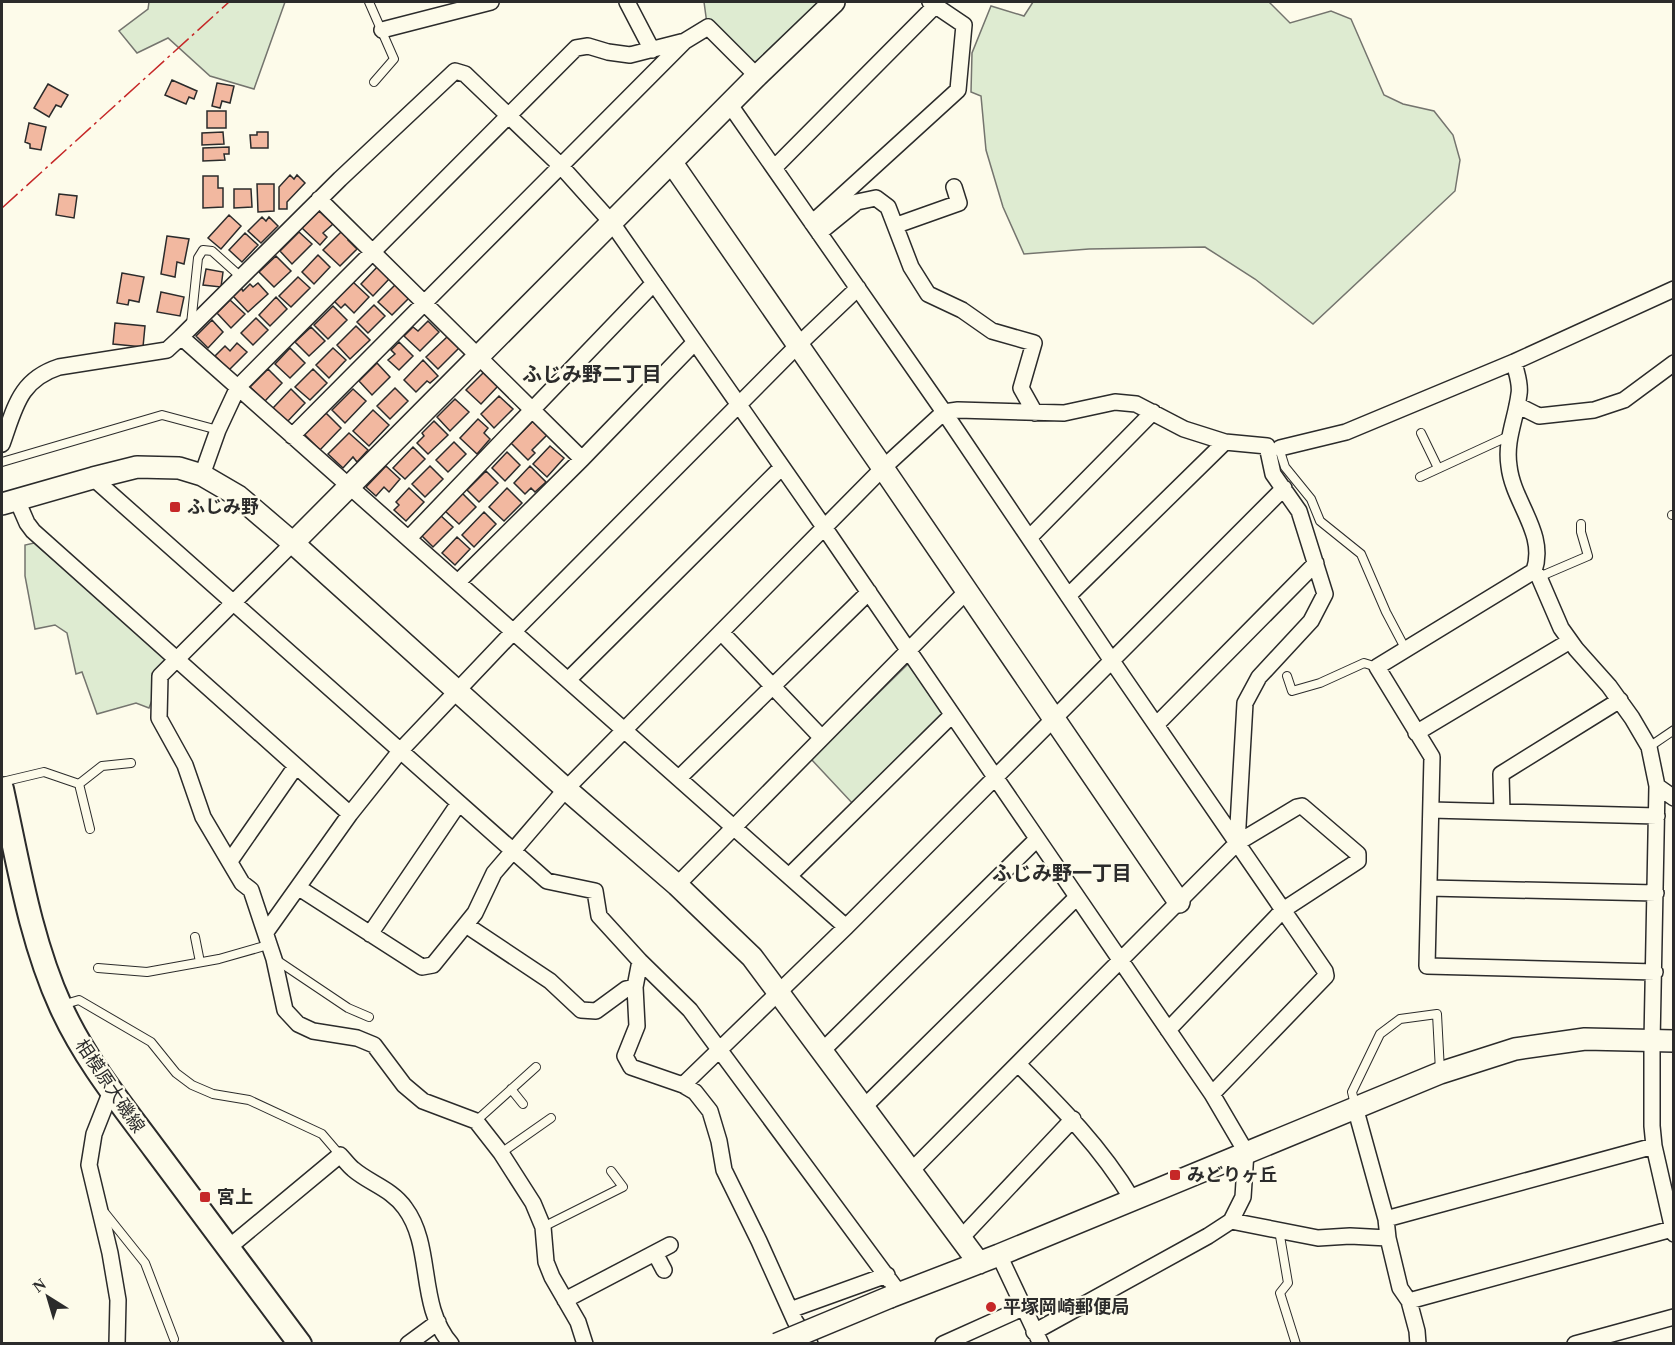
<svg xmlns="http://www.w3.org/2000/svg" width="1675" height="1345" viewBox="0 0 1675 1345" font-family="'Times New Roman','Noto Sans JP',serif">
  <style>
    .green { fill: #deebd1; stroke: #74746e; stroke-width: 1.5 }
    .building { fill: #f2b8a0; stroke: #2b2b2b; stroke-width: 1.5 }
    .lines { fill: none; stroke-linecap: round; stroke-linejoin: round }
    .lane-casing { stroke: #2b2b2b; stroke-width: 10 }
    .street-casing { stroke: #2b2b2b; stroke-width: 18 }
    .secondary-casing { stroke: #2b2b2b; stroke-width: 24 }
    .primary-casing { stroke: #2b2b2b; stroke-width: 26 }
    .lane { stroke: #fdfbea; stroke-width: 8 }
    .street { stroke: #fdfbea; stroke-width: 15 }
    .secondary { stroke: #fdfbea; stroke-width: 21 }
    .primary { stroke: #fdfbea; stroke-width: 22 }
    .secondary-bridge-casing { stroke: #2b2b2b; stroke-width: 24; stroke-linecap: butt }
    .secondary-bridge { stroke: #fdfbea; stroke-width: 21 }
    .power { stroke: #c62828; stroke-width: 1.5; stroke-dasharray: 21 4.5 3 4.5; stroke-linecap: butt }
    .poi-dot { fill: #c62828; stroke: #fdfbea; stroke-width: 2 }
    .labels { text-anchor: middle; stroke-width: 4.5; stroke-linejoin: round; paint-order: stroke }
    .poi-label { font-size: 18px; font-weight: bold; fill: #2b2b2b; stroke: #fdfbea; text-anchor: start }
    .street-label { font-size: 18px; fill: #2b2b2b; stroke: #fdfbea }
    .neighbourhood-label { font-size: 20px; font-weight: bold; fill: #2b2b2b; stroke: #fdfbea }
  </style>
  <rect width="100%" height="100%" fill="#fdfbea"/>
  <path class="green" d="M149,2H285L254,89L210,76L168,38L137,53L119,31L148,9Z
    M704,2H822L762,60L750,64L707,24Z
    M1033,2H1269L1290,23L1331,11L1351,19L1384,95L1403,104L1434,111L1453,135L1460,160L1455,191L1313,324L1255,279L1205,247L1089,249L1024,254L1003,207L986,150L981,96L971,92L972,53L991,6L1024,16Z
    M34,543L168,659L149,708L136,703L97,714L82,672L76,674L67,633L55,625L35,629L25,576V545Z
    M908,664H911L942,709V715L854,805L811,759Z"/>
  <path class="building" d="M172,80L197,91L194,99L189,97L186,104L165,95Z
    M217,83L234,86L230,103L222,101L220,108L212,106Z
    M48,84L68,95L61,107L56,105L49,117L34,108Z
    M207,111H226V128H207Z
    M29,123L46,127L41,150L30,148V144L25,142Z
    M223,132L224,144L202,145V133Z
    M257,132H268V148H251L250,135H257Z
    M229,147V154H224L225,160L203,161V148Z
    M290,175L294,179L297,175L305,183L287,202V209H279V187Z
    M203,176H218V188H223V207L203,208Z
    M257,184H274V211L258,212Z
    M234,189H251L252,207L234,208Z
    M59,194L77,196L74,218L56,215Z
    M319,211L333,224L323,233L327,237L320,245L302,228Z
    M229,215L241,226L221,249L208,238Z
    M262,217L266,221L269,217L278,226L261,243L248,231Z
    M343,230L350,238L348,240L357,249L340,266L323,250Z
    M299,232L312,244L292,264L280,251Z
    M245,233L258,245L242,262L229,250Z
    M167,236L189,239L184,264L177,262L175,277L161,274Z
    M318,255L330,267L314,284L302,272Z
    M276,256L291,271L274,287L259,272Z
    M378,266L390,278L373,296L361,284Z
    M206,269L223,272L221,287L203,285Z
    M122,273L144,277L139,302L129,300L128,305L117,303Z
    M298,277L310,288L291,307L279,296Z
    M353,282L369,297L354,313L345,304L341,308L334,301Z
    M258,283L268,294L248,312L233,296L241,288L243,291L250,284L253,287Z
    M396,284L410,297L392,315L378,302Z
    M161,292L184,297L180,316L157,312Z
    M276,297L287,309L270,326L259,315Z
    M230,300L245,314L231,328L217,313Z
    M374,305L385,316L368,333L357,322Z
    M333,306L347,320L328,339L314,325Z
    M256,318L268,330L253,345L241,333Z
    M212,320L223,332L208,348L196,336Z
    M428,321L439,332L420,351L404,336L413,327L418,331Z
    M115,323L145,326L143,347L113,344Z
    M356,326L370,340L350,359L337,345Z
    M311,327L325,341L309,356L295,342Z
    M447,337L459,348L438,369L426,357Z
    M399,342L413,356L399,370L388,360L395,354L391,350Z
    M237,343L247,352L229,370L215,356L225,346L230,351Z
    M290,348L305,363L290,378L275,364Z
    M333,348L346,360L329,378L316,365Z
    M423,360L438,376L430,383L427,381L416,392L404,380Z
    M377,363L390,377L372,395L359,381Z
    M268,369L282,383L265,401L250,387Z
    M313,369L327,383L310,400L295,387Z
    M484,372L498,386L481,404L466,390Z
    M395,388L408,401L390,419L377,406Z
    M291,389L305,403L287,422L273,408Z
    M353,389L366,401L345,423L332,410Z
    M499,396L513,409L494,428L481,414Z
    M455,399L469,412L450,431L437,417Z
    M373,410L389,425L369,446L353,431Z
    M326,413L341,428L320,450L304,434Z
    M478,419L488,428L484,433L490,439L477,454L460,438Z
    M434,421L448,435L428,454L417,443L424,436L422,433Z
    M533,421L547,435L532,450L535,453L528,460L511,443Z
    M349,433L368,450L357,462L353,457L343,468L328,454Z
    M454,442L466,454L448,472L436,460Z
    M550,446L564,458L547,477L533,464Z
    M413,447L425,459L405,479L393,468Z
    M507,452L520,465L505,481L492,468Z
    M386,466L400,479L389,492L384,487L376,496L366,487Z
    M430,466L443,479L425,497L412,484Z
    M530,466L546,482L535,492L531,488L525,494L514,483Z
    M486,471L498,483L479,502L467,490Z
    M409,488L424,502L406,521L394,510L399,505L396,502Z
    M507,488L522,503L504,521L489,507Z
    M462,493L476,507L459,524L445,511Z
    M484,512L496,524L474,547L462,535Z
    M440,515L453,527L433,547L421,535Z
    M457,537L470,549L455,565L442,553Z"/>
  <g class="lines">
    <g class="lane-casing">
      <path id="lane" d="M369,2L394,59L374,82
        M191,324L198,258L203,250L212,251L241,277
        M1421,433L1438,468
        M1279,448L1285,467L1311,499L1320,521L1361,554L1386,612L1406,650
        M2,462L162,415L218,430
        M1420,477L1509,436
        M1672,515H1674
        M1539,577L1588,556L1581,532V524
        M1287,676L1292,691L1320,683L1364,663L1377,667
        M1649,747L1674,730
        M2,782L44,772L79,784L90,829
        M79,784L102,766L131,763
        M195,937L200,962
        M275,959L348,1008L369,1017
        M98,968L147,972L219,959L268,945
        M62,1005L79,1000L151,1042L176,1073L192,1085L213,1094L249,1100L322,1134L340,1155
        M511,1089L523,1104
        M1355,1105L1352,1092L1380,1034L1400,1019L1437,1014L1440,1071
        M476,1121L536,1067
        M501,1153L551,1118
        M105,1213L145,1263L174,1339
        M543,1227L623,1187L611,1171
        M1279,1230L1288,1283L1280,1293L1296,1344"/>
    </g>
    <g class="street-casing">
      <path id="street" d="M627,2L652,50
        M382,30L491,2
        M730,105L944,412L1112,661L1325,971L1326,976L1212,1094
        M774,168L935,6
        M319,199L582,459
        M812,223L958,90L964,25L930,2
        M897,225L959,203L954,187
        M819,233L857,202L876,198L888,207L911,267L928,294L962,310L992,331L1034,343L1021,388L1035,413
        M181,337L846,927
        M1514,362C1516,372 1521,384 1519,394C1516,419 1505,440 1509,466C1513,503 1547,533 1534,571L1377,667L1432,757L1427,966L1655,972
        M1517,405L1539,416L1594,410L1624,400L1674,363
        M292,436L684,42
        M2,444C15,408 19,380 59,367L167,350L181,337L340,179L455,71L465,74L560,165L612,223L824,527L1212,1094L1246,1152L1243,1197L1231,1221L1208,1236L1034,1332
        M1280,448L1346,432L1514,362L1674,289
        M202,475L218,430L238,387L576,48L588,46L608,52L630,55L685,41L708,27L757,76
        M93,478L547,881L595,891L599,916L640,961L690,1010L899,1293
        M17,500L27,523L33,531L350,814
        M409,538L654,283
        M1029,538L1153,412
        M293,543L160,676L159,718L185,765L203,817L242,883L251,890L274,959L285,1010L298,1024L313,1031L357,1038L374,1045L404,1085L423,1101L476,1121L501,1153L533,1203L543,1227L546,1262L552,1277L578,1322L585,1344
        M1534,571L1539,577L1561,628L1576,649L1609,686L1632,718L1649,747L1657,786L1652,1042V1126L1654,1146L1674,1234
        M458,582L582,459L695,342
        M1068,596L1225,442
        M721,632L822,738
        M568,680L782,467
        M1156,725L1316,563
        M1416,733L1570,641
        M679,778L869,592
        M1657,786L1674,798
        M1431,810L1657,816
        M1502,812L1501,774L1620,700
        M230,861L296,766
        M789,876L952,715
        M677,885L966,592
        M299,888L422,967L433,965L475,913L494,873L566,789L883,468L944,412L958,410L1064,413L1115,402L1136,404L1184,429L1225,442L1267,446L1273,474L1299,511L1325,594L1311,621L1259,677L1245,703L1237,843
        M1429,888L1656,893
        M466,925L550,981L581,1010L596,1011L626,989L635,987
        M266,932L350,814L401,750L514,631L798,345L858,288
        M370,934L459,803
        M640,961L635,987L637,1026L625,1056L631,1067L683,1085L695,1092L710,1111L719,1141L724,1170L759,1241L795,1321L810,1344
        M822,1051L1037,839
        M1018,1064C1060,1106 1101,1147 1132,1199
        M683,1085L846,927L1284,488
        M111,1091L94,1134L89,1165L110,1253L118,1300L117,1344
        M864,1107L1077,897
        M1355,1107L1386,1219L1388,1238L1400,1288L1409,1301L1417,1331L1418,1344
        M911,1171L1237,843L1297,807L1302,806L1358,854V861L1283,910L1168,1030
        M1386,1219L1654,1146
        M1231,1221L1318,1238L1350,1236L1388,1238
        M961,1238L1073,1119
        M228,1248L340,1155C344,1159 348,1165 353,1169C369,1183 392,1189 405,1208C434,1247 417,1305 451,1344
        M655,1253L664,1270
        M999,1255L1041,1344
        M565,1300L670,1245
        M1409,1301L1672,1229
        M790,1310L887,1275
        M408,1344L438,1322
        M943,1344L1023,1308
        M1575,1344L1674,1317"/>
    </g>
    <g class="secondary-casing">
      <path id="secondary" d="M672,163L883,468L1179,902
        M2,504L93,478L137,467L179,468L202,475L238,496L293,543L566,789L677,885L752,957L979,1263
        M293,543L757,76L834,2
        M890,1297L999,1255L1440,1073L1515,1049L1585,1039L1674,1041"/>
    </g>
    <g class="primary-casing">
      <path id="primary" d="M2,789C18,862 30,939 61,1007C85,1060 122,1105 156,1151C203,1215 252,1279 300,1344"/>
    </g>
    <use href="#lane" class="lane"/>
    <use href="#street" class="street"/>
    <use href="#secondary" class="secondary"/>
    <use href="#primary" class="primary"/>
    <g class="secondary-bridge-casing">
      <path id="secondary-bridge" d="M777,1344L890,1297"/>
    </g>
    <use href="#secondary-bridge" class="secondary-bridge"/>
    <path class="power" d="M2,208L229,2"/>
  </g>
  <g class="poi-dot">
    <rect x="169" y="501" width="12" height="12" rx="3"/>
    <rect x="1169" y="1169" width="12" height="12" rx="3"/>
    <rect x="199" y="1191" width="12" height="12" rx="3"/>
    <circle cx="991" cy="1307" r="6"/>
  </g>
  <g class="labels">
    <g class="poi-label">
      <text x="187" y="513">ふじみ野</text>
      <text x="1187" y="1181">みどりヶ丘</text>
      <text x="217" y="1203">宮上</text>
      <text x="1003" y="1313">平塚岡崎郵便局</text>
    </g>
    <g class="street-label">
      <text transform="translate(110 1086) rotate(56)" y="6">相模原大磯線</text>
    </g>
    <g class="neighbourhood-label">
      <text x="592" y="381">ふじみ野二丁目</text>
      <text x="1062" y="880">ふじみ野一丁目</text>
    </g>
  </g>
  <rect width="1675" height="1345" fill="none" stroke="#2b2b2b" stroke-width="6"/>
  <g transform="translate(48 1297) rotate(323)" stroke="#fdfbea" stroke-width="4.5" paint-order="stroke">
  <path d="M0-4.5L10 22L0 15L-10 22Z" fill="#2b2b2b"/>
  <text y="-9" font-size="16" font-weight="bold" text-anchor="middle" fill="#2b2b2b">N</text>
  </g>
</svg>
